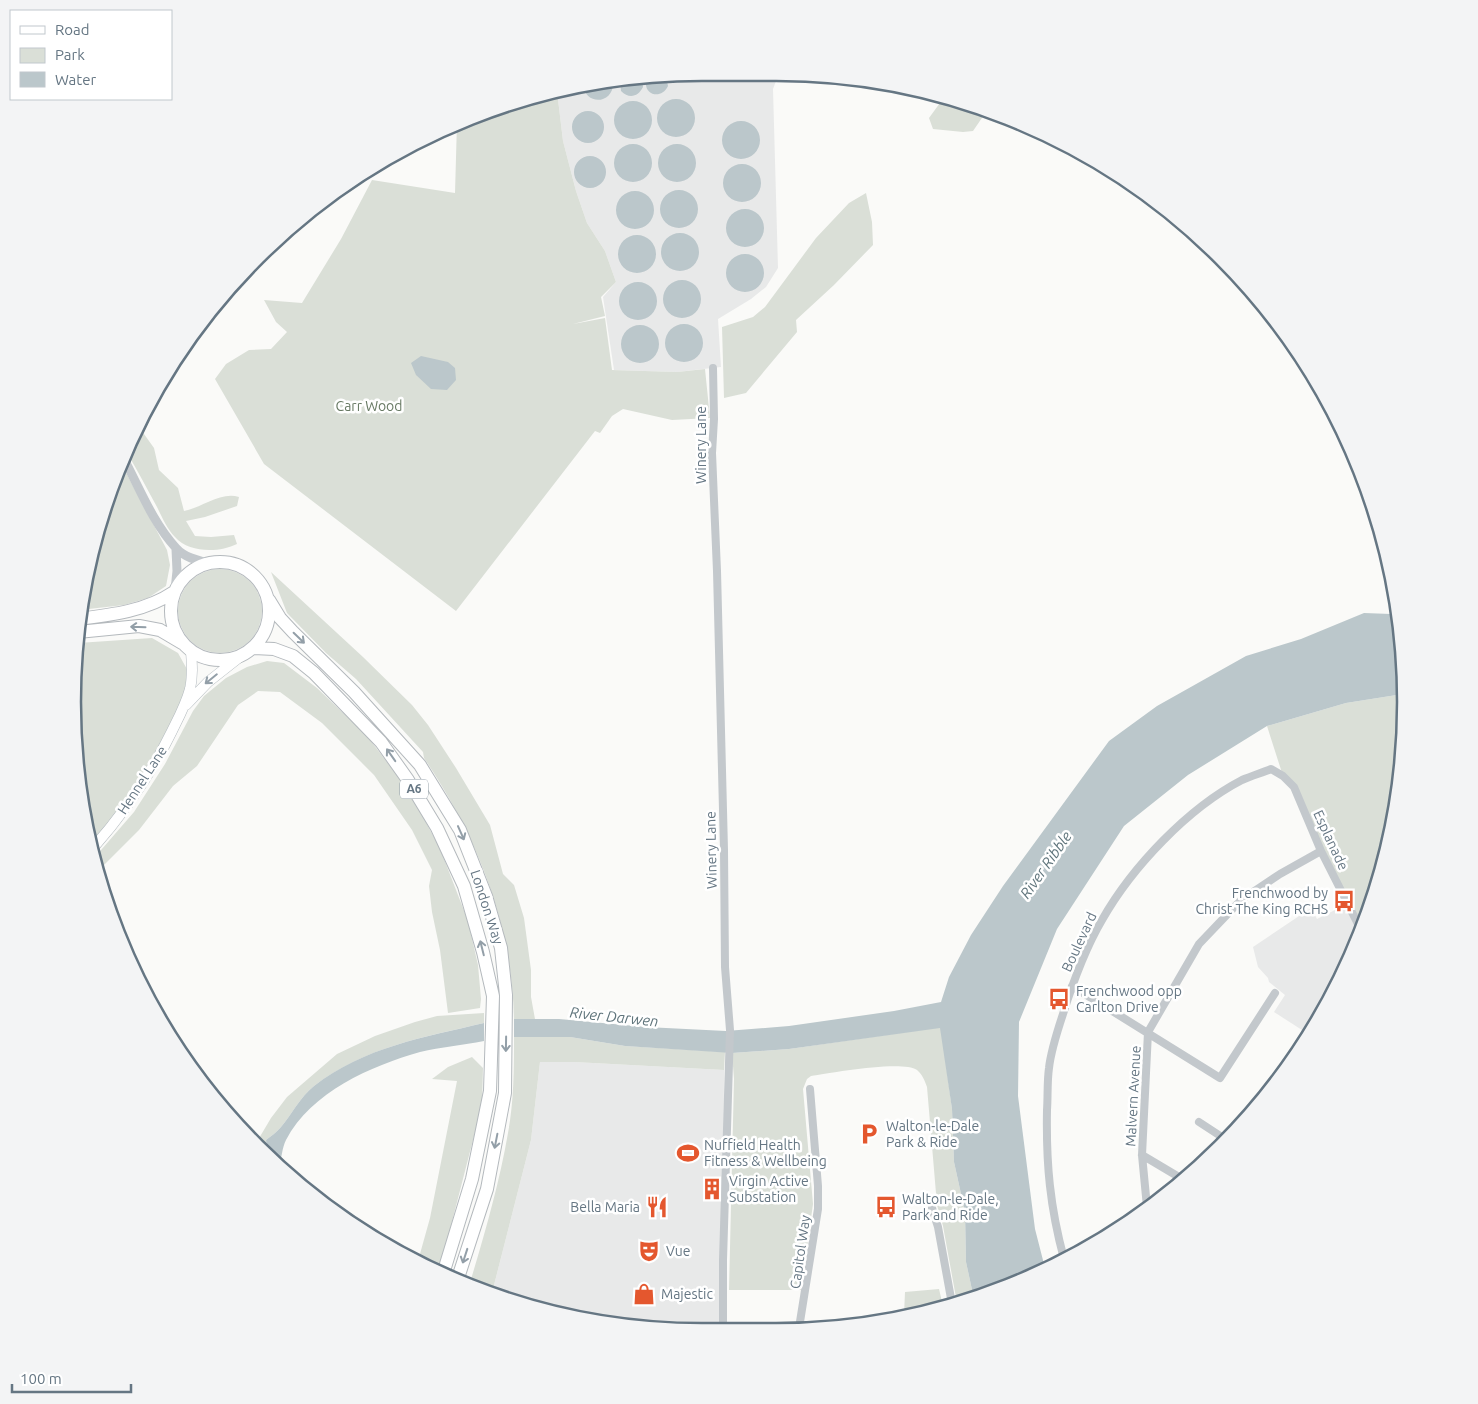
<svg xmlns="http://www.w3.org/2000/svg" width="1478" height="1404" viewBox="0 0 1478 1404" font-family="Ubuntu,sans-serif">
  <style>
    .built { fill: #e8e9e9 }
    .green { fill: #dadfd7 }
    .water { fill: #bbc7cb }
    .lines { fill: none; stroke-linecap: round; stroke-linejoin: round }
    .secondary-casing { stroke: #b3babf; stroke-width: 11 }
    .trunk-casing { stroke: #b4b9bd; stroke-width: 14 }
    .minor { stroke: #c3c8cc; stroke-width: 8 }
    .tertiary { stroke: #c3c8cc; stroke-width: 9 }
    .secondary { stroke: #fff; stroke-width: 10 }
    .trunk { stroke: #fff; stroke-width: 12 }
    .oneway { stroke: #939fa8 }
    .labels { text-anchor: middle; stroke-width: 5; stroke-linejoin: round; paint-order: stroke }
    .shield { fill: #fff; stroke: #939fa8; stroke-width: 1 }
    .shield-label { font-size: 12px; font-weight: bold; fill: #657683 }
    .park-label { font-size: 14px; fill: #687a64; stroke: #fff }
    .street-label { font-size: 14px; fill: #657683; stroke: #fff }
    .poi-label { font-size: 14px; fill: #657683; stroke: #fff; text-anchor: start }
    .water-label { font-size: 15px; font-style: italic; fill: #60757c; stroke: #fff }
    .rim { fill: none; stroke: #657683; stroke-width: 2.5 }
  </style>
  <rect width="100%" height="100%" fill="#fafaf8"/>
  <path class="built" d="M702,73H779L773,89L778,268L766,287L751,299L718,319L721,367L677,372L614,370L603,297L616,282L605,251L587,223L576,191L563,141L557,91L579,85Z
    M1345,905L1360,929L1340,981L1275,1085L1243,1120L1241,1118L1257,1103L1302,1030L1274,1012L1285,995L1269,982L1268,978L1258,967L1253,947L1311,908L1317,919Z
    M540,1062H574L724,1070L723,1331H702L579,1319L492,1293L531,1140Z"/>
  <path class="green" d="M557,91L563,141L576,191L587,223L605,251L616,282L601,297L605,316L573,324L605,318L612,370L677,372L705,369L710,418L672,420L623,409L612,416L600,433L595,431L456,611L264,464L215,379L226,364L249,350L271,349L287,332L276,322L264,300L302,303L341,239L372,180L455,193L457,122Z
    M945,96L986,112L973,131L963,132L933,129L929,118Z
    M866,193L872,222L873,245L834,285L796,320L797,332L746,393L724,398L722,327L753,317L765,307L816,238L849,203Z
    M139,427L154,448L159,470L178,488L184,511C201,508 221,491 239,497L237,506L205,517L186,521L195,536L211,537L234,535L237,544C219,553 189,553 175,537C167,529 162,517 157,507C147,489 138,471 127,453Z
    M122,465L167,550L170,565L166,586L148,598L124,605L80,610L106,500Z
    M178 611a42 42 0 1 1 84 0a42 42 0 1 1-84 0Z
    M271,572L363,657L412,705L428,725L456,768L490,825L503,874L514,885L524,918L531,970V997L535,1019H514C512,923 477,837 424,758L423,752L356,679L326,653L287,613Z
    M152,638L178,653L188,671L183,700L143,777L92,845L78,784V643Z
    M267,661L284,663L317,688L367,736L410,792L441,851L468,921L478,965L481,999L480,1008L448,1013L440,950L432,912L429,886L432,870L412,830L374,775L322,723L280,692L258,691L238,705L197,766L173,786L139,830L98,871L95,857L134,812L165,764L193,711L204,696L226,678L247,667Z
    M1403,694L1404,743L1384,865L1360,928L1294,787L1283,776L1267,726L1346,703Z
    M484,1013V1023C424,1037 365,1047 314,1086C300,1097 292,1114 281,1127C277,1132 271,1136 266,1140L268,1156L255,1145L271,1118L287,1097L337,1054L375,1036L415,1022L437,1016Z
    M941,1027L952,1109L954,1162L965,1212L966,1262L974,1299L957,1303L943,1226L937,1205L927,1087C925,1081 922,1074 917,1070C902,1060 831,1073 811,1076L807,1079L803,1089L813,1204L801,1290H729L734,1079L732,1053L789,1049Z
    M514,1037H570L625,1046L725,1052L724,1070L574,1062H540L531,1140L492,1293L469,1286C484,1236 499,1185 508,1133C514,1101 514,1068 514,1037Z
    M472,1057L483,1068L482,1105L439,1272L418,1261L430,1218L457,1081L432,1079L448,1067Z
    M939,1289L943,1306L904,1315L905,1292Z"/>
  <path class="water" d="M666,76L668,86C661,101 641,94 647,78Z
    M642,78L643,87C638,97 629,99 621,91L620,81Z
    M613,81C615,104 585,107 583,84Z
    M657 118a19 19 0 1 1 38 0a19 19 0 1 1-38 0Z
    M614 120a19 19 0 1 1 38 0a19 19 0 1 1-38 0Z
    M572 127a16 16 0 1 1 32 0a16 16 0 1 1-32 0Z
    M722 140a19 19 0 1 1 38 0a19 19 0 1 1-38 0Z
    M658 163a19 19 0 1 1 38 0a19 19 0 1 1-38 0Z
    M614 163a19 19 0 1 1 38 0a19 19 0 1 1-38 0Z
    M574 172a16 16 0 1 1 32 0a16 16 0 1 1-32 0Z
    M723 183a19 19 0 1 1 38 0a19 19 0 1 1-38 0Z
    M660 209a19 19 0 1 1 38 0a19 19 0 1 1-38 0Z
    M616 210a19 19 0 1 1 38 0a19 19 0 1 1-38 0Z
    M726 228a19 19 0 1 1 38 0a19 19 0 1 1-38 0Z
    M661 252a19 19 0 1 1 38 0a19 19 0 1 1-38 0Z
    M618 254a19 19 0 1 1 38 0a19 19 0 1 1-38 0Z
    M726 273a19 19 0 1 1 38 0a19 19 0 1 1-38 0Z
    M663 299a19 19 0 1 1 38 0a19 19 0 1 1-38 0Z
    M619 301a19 19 0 1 1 38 0a19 19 0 1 1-38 0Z
    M665 343a19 19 0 1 1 38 0a19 19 0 1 1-38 0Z
    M621 344a19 19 0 1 1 38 0a19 19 0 1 1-38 0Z
    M421,356L448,362L455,368L456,380L447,390L431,389L416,375L411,363Z
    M1398,612L1400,620L1403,694L1346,703L1267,726L1188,775L1124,826L1057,929L1019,1022L1018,1096L1035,1229L1045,1268L974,1299L966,1262L965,1212L954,1162L952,1109L940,1028L789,1049L732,1053L625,1046L570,1037H514V1019H559L646,1027L726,1031L789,1026L894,1011L941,1002L949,977L971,935L1003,886L1109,741L1157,706L1246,656L1301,639L1364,613L1391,614Z
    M484,1023V1041C463,1045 441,1047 420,1052C371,1066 311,1092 286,1140C282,1148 282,1157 279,1166L268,1156L266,1140C271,1136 277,1132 281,1127C292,1114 300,1097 314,1086C364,1047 425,1037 484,1023Z"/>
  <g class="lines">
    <g class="secondary-casing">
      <path id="secondary" d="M186,705L208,682L241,656
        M93,848C124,813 151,774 172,731C179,717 186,704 190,689C193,676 192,664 191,651"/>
    </g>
    <g class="trunk-casing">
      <path id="trunk" d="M171 611a49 49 0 1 1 98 0a49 49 0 1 1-98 0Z
        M269,600L280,618L293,632L354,692L420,765L460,830L486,896L501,948L506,995L505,1093L487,1189L457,1281
        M78,619C111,615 146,611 174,592
        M78,632L139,626L160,630L182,643
        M253,648L274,649L293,656L314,673L381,742L408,780L437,828L464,886L483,952L493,996L490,1091L472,1179L443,1274"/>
    </g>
    <path class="minor" d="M713,368L714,419L712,453L717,571L724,850L725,967L730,1030L723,1260V1331
      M1072,986L1220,1078L1275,993
      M1199,1122L1225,1139
      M1142,1155L1184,1180
      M1147,1207L1142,1155L1148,1032L1199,944L1241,900L1280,874L1321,851
      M932,1208L938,1227L952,1304
      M1064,1259C1050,1207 1046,1164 1047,1110C1048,1096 1047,1082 1049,1068C1051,1050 1057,1032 1063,1014C1073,982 1085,949 1102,920C1132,867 1188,808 1242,780C1251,776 1261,773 1271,769L1283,776L1294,787L1321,851L1360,928
      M799,1328L818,1209V1186L810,1089"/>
    <path class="tertiary" d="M124,459C140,489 153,523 176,548C184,557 196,560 208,563
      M175,590L177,571L176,549"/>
    <use href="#secondary" class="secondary"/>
    <use href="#trunk" class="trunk"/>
  </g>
  <defs><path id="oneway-shaft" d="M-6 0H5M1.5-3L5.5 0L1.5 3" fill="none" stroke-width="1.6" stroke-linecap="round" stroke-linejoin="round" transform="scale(1.25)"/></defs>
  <g class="oneway">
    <use href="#oneway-shaft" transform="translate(138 627) rotate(-178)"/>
    <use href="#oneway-shaft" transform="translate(299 638) rotate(44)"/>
    <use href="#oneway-shaft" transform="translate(211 679) rotate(141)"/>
    <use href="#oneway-shaft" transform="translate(391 755) rotate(-125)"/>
    <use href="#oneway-shaft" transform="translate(461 833) rotate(66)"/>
    <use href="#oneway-shaft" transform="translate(482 948) rotate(-104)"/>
    <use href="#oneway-shaft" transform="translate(506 1044) rotate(91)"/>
    <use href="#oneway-shaft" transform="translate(496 1141) rotate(101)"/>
    <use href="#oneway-shaft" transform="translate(465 1256) rotate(108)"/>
  </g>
  <defs>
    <g id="bus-bare" transform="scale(1.725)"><path d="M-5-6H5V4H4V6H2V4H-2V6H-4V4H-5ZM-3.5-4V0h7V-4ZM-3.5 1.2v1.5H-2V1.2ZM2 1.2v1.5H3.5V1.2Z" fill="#e4572e" stroke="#fff" stroke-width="2.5" paint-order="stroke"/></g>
    <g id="parking-bare" transform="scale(1.725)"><path d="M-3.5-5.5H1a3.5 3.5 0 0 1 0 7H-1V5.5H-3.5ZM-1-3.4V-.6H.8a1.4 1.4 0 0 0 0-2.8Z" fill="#e4572e" stroke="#fff" stroke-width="2.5" paint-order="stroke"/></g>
    <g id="stadium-bare" transform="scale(1.725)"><path d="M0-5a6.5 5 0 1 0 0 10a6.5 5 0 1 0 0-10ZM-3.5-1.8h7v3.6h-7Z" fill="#e4572e" stroke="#fff" stroke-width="2.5" paint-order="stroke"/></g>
    <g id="building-bare" transform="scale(1.725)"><path d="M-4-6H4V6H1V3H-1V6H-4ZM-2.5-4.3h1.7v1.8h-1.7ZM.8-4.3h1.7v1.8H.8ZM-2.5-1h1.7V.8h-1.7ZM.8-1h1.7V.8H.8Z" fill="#e4572e" stroke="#fff" stroke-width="2.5" paint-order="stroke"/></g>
    <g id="restaurant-bare" transform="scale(1.725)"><path d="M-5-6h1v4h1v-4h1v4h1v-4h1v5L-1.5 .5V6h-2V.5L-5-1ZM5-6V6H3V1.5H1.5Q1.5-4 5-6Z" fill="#e4572e" stroke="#fff" stroke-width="2.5" paint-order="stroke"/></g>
    <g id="theatre-bare" transform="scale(1.725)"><path d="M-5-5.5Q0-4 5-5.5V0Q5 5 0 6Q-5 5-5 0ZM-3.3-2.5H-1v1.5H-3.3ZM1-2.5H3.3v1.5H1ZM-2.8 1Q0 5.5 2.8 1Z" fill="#e4572e" stroke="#fff" stroke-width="2.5" paint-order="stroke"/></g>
    <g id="shop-bare" transform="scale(1.725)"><path d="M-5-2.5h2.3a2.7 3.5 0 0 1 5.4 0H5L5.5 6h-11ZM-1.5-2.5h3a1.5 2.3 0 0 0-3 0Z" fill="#e4572e" stroke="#fff" stroke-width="2.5" paint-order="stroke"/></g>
  </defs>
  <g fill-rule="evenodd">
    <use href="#bus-bare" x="1344" y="901"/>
    <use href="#bus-bare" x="1059" y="999"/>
    <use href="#parking-bare" x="869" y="1134"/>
    <use href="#stadium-bare" x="688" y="1153"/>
    <use href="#building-bare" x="712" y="1189"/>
    <use href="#restaurant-bare" x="657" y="1207"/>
    <use href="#bus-bare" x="886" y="1207"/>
    <use href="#theatre-bare" x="649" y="1251"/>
    <use href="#shop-bare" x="644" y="1294"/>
  </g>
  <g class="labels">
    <rect class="shield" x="400" y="779.5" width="28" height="19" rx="4"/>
    <g class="shield-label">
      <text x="414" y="793">A6</text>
    </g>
    <g class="park-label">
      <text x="369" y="411">Carr Wood</text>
    </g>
    <g class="street-label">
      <text transform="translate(701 445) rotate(-90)" y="5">Winery Lane</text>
      <text transform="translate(142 780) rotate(-57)" y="5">Hennel Lane</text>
      <text transform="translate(1331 840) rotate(65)" y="5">Esplanade</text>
      <text transform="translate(711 850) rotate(-91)" y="5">Winery Lane</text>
      <text transform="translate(487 907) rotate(72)" y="5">London Way</text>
      <text transform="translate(1079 942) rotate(-65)" y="5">Boulevard</text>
      <text transform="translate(1133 1096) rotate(-87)" y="5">Malvern Avenue</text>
      <text transform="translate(800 1252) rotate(-82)" y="5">Capitol Way</text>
    </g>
    <g class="poi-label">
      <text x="1328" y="898" text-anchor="end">Frenchwood by<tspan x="1328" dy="16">Christ The King RCHS</tspan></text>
      <text x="1076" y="996">Frenchwood opp<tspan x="1076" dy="16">Carlton Drive</tspan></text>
      <text x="886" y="1131">Walton-le-Dale<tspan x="886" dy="16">Park &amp; Ride</tspan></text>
      <text x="704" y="1150">Nuffield Health<tspan x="704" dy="16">Fitness &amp; Wellbeing</tspan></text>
      <text x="729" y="1186">Virgin Active<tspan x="729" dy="16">Substation</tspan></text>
      <text x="902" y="1204">Walton-le-Dale,<tspan x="902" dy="16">Park and Ride</tspan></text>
      <text x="640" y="1212" text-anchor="end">Bella Maria</text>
      <text x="666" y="1256">Vue</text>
      <text x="661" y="1299">Majestic</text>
    </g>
    <g class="water-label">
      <text transform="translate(1046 865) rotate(-55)" y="5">River Ribble</text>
      <text transform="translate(614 1017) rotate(6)" y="5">River Darwen</text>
    </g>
  </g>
  <path d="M0 0H1478V1404H0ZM702 81H776A621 621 0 0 1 1397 702V702A621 621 0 0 1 776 1323H702A621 621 0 0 1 81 702V702A621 621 0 0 1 702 81Z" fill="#f3f4f5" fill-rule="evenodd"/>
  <path class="rim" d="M702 81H776A621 621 0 0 1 1397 702V702A621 621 0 0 1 776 1323H702A621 621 0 0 1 81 702V702A621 621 0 0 1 702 81Z"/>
  <rect x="10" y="10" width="162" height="90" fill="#ffffff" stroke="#c1c8cd"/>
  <rect x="20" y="26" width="25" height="8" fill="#ffffff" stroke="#c1c8cd"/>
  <text x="55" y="35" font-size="15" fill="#657683">Road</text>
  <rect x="20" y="48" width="25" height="15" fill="#dadfd7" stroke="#c1c8cd"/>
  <text x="55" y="60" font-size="15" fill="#657683">Park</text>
  <rect x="20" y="72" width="25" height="15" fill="#bbc7cb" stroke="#c1c8cd"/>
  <text x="55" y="85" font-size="15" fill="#657683">Water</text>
  <path d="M12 1384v8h119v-8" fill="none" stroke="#657683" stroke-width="2.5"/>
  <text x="20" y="1384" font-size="15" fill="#657683" stroke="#ffffff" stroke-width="4" paint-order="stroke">100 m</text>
</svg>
